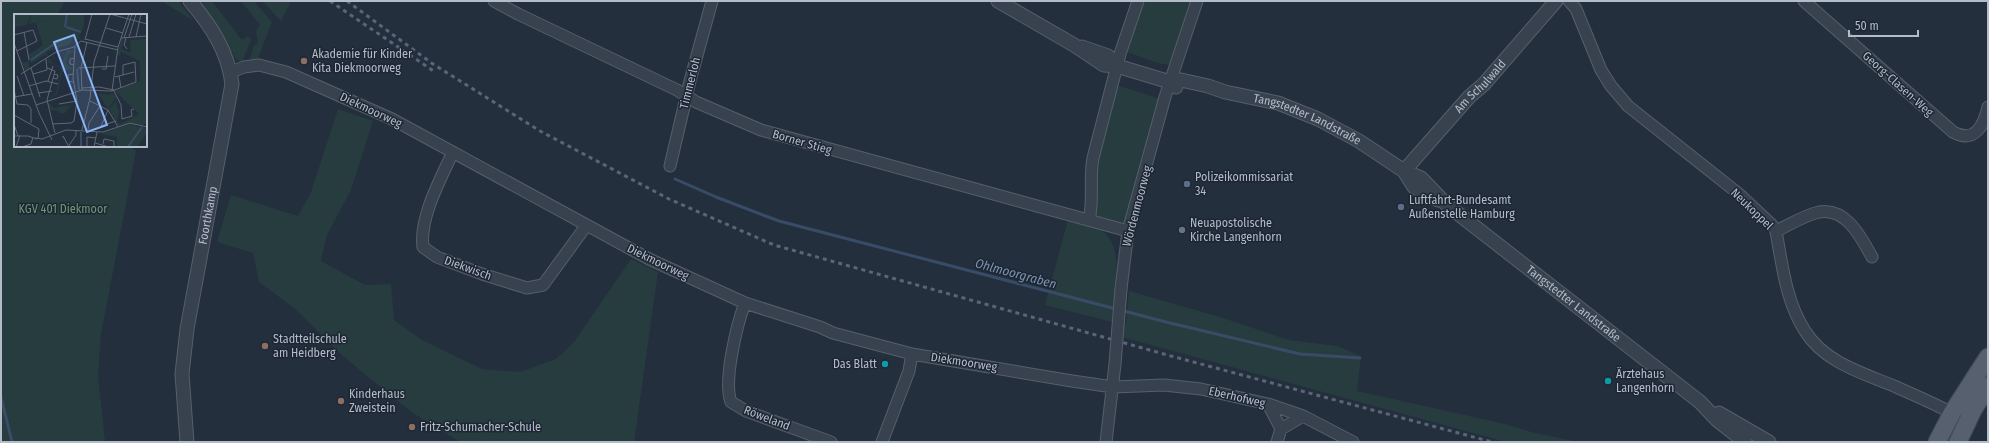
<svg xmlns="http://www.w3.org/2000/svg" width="1989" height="443" viewBox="0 0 1989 443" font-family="'Fira Sans Condensed',sans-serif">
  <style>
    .green { fill: #263c3f }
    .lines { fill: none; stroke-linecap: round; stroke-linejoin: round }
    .stream { stroke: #394c67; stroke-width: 3 }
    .minor-casing { stroke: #565f6c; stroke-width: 13 }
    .tertiary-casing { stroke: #565f6c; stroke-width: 15 }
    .primary-casing { stroke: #414a57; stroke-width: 19 }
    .minor { stroke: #38414e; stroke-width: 11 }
    .tertiary { stroke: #38414e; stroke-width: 13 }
    .primary { stroke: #56606e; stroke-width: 17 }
    .rail { stroke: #5a6575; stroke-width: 3; stroke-dasharray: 4 4; stroke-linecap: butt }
    .minor-bridge-casing { stroke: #565f6c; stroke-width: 13; stroke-linecap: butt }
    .minor-bridge { stroke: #38414e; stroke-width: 11 }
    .education-dot { fill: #8d6e63; stroke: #1d2633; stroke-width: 1.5 }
    .service-dot { fill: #5c6f8a; stroke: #1d2633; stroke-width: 1.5 }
    .worship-dot { fill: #6b7280; stroke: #1d2633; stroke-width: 1.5 }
    .culture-dot { fill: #0f9aa8; stroke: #1d2633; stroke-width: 1.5 }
    .labels { text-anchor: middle; stroke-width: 3; stroke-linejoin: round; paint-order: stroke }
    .poi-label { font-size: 12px; fill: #b4bcc9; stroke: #1d2633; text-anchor: start }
    .street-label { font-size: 12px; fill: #b4bcc9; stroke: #1d2633 }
    .park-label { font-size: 12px; fill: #6b9a76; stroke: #1d2633 }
    .water-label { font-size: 13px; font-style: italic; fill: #7c92b1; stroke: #1d2633 }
    .inset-river { fill: none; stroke: #394c67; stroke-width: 2 }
    .inset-road { fill: none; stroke: #5e6776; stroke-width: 1 }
    .view { fill: #8ab4f8; fill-opacity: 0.15; stroke: #8ab4f8; stroke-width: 2 }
    .inset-edge { fill: none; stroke: #b4bcc9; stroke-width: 2 }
  </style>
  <rect width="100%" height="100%" fill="#242f3e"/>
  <path class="green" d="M1,1H65L57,15H15V146H130L136,151L101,334L98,375L105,442H1Z
    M161,1H178L194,21Z
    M202,1H212L242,40L248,36L251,40L242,62L236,59L200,3Z
    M241,1H254L272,22L257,61H252L250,58L254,45L258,43L256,31L260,25Z
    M262,1H291L281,21Z
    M1142,1H1194L1170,65L1157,63L1125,51Z
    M1116,85L1161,99L1125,222C1117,225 1103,220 1096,215L1093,180Z
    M338,109L373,121L351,190L327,235L321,261L365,285L391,284L394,320L422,340L482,369L520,372L556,359L574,342L631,259L658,272L634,442H460L410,411L344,357L294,308L259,282L253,253L217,242L231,195L298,216L311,192Z
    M1068,220C1078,222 1090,224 1099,229C1127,244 1114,295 1112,322L1126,325L1129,291L1220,317L1289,340L1337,346L1361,356L1357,391L1505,424L1535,433L1579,442H1506L1111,334L1112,322L1045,305Z"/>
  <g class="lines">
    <path class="stream" d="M675,179L716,197L779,221L1166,322L1300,354L1360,358
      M1,397L12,442"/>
    <g class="minor-casing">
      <path id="minor" d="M494,1L518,14L677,90L696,102L761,130L1128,231
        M1569,1L1576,9L1601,70L1611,86L1628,106L1739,194L1773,226L1776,231C1782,264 1786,302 1805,331C1824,362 1862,373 1894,386C1914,395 1933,403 1952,413
        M1804,1L1953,132C1975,144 1984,125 1988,107
        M231,72L244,67L259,65L286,72L392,119L649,259L745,303L820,327L833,333L912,354L1072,381L1113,387L1164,385L1201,389L1268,404L1303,416L1353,442
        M453,152C441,178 419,218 423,247L437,257L482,274L527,288L543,285L586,226
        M670,166L690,81L712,1
        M1089,220C1094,200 1089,178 1093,158L1120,54L1138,1
        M1776,231C1789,225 1805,215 1819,212C1846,207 1861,237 1872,257
        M1121,289L1128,231L1165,97L1197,1
        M745,303C737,324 723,381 731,402L746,411L831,442
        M1268,404L1281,429
        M882,442L909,371L912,354
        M1106,442L1115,364
        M1277,442L1281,429L1303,416"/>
    </g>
    <g class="tertiary-casing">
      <g id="tertiary">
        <path d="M998,1L1074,45L1104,65L1117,66L1170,82L1176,87"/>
        <path d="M1082,47L1108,56L1117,66"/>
        <path id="s1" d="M1170,82L1181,80L1208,86L1225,92L1278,103L1318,119L1359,141L1404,171L1421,178L1447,205L1700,402L1717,420L1745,442"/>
        <path id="s2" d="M1404,171L1469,97L1484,84L1556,1"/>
        <path d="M1404,171L1414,187L1438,200"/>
        <path d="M1719,413L1769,442"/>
        <path id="s3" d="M187,442L182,374L187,329L232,84C228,51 211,26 190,1"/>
      </g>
    </g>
    <g class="primary-casing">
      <path id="primary" d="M1937,442L1952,413L1988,357
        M1958,442L1973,410L1988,386"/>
    </g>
    <use href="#minor" class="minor"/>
    <use href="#tertiary" class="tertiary"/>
    <use href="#primary" class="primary"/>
    <path class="rail" d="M330,1L435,72
      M347,1L433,64L540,131L669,199L774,245L1171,356L1492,442"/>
    <g class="minor-bridge-casing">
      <path id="minor-bridge" d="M1115,364L1121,289"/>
    </g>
    <use href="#minor-bridge" class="minor-bridge"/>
  </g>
  <g class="education-dot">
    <circle cx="304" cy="61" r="4"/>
    <circle cx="265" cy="346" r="4"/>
    <circle cx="341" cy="401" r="4"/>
    <circle cx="412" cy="427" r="4"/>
  </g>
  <g class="service-dot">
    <circle cx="1187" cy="184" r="4"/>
    <circle cx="1401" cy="207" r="4"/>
  </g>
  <circle class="worship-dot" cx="1182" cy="230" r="4"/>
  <g class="culture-dot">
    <circle cx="885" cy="364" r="4"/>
    <circle cx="1608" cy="381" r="4"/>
  </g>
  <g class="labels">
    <g class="poi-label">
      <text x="312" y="58">Akademie für Kinder<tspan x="312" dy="14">Kita Diekmoorweg</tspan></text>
      <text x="1195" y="181">Polizeikommissariat<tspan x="1195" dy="14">34</tspan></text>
      <text x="1409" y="204">Luftfahrt-Bundesamt<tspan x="1409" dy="14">Außenstelle Hamburg</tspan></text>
      <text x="1190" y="227">Neuapostolische<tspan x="1190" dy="14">Kirche Langenhorn</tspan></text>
      <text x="273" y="343">Stadtteilschule<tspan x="273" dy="14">am Heidberg</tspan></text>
      <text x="877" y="368" text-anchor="end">Das Blatt</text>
      <text x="1616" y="378">Ärztehaus<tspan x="1616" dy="14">Langenhorn</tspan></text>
      <text x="349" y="398">Kinderhaus<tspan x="349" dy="14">Zweistein</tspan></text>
      <text x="420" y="431">Fritz-Schumacher-Schule</text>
    </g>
    <g class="street-label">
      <text transform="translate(690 83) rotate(-76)" y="4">Timmerloh</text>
      <text transform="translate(1898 84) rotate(42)" y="4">Georg-Clasen-Weg</text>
      <text dy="4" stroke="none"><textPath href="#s2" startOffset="114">Am Schulwald</textPath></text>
      <text transform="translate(371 110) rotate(25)" y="4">Diekmoorweg</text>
      <text dy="4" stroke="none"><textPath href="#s1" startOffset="144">Tangstedter Landstraße</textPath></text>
      <text transform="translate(802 142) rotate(16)" y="4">Borner Stieg</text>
      <text transform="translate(1137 206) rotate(-75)" y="4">Wördenmoorweg</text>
      <text transform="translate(1752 209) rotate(44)" y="4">Neukoppel</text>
      <text dy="4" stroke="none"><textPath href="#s3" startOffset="229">Foorthkamp</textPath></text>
      <text transform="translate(658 262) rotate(26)" y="4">Diekmoorweg</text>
      <text transform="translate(468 268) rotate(20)" y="4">Diekwisch</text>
      <text dy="4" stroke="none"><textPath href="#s1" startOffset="471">Tangstedter Landstraße</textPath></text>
      <text transform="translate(964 362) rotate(9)" y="4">Diekmoorweg</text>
      <text transform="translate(1237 397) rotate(13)" y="4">Eberhofweg</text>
      <text transform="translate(767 418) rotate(21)" y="4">Röweland</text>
    </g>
    <g class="park-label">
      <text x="63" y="213">KGV 401 Diekmoor</text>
    </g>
    <g class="water-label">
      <text transform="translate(1016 273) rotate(15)" y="5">Ohlmoorgraben</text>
    </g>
  </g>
  <g transform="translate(14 14)">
    <rect width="133" height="133" fill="#242f3e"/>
    <path d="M0,0H17L13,11L1,13ZM18,0H37V3L38,0H70V12L65,22L67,26L59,24L56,30L32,38L34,43L30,41L18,49L15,47V55L11,56L8,49L15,47L14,41L29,31L22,9L37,6L15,10ZM107,24H110L107,35L117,39L116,26L133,25V107L130,111L104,112L95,95L102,87L105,98L103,106L106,110L125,100L101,77L126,67V56L122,57L126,55V47L107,38L105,42L103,41ZM53,35L61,38L54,40L52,49L59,55L48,58L43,80L34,86L42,79L47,57V54L34,48L35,43L38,49L47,53ZM84,79L96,81L97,79L103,82L94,95ZM34,88L40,94L57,91L51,99H45V107V97L37,96ZM114,110L133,115V119L123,133H103V123L87,120Z" fill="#263c3f"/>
    <path class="inset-river" d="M51,13L53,0M52,13L67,18M17,46L46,26M63,55L65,76M67,133V118M114,133L128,113"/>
    <path class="inset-road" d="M96,0L133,10M92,14L109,19M10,18L15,46M0,21L19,16L23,27L3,37M115,23L122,0M122,23L127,0M107,24L133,22M110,24L118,0M112,24L110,31L113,35M71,25L104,33M71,26L78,0M0,29L25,99L38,126M60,51L56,50V45L61,44M17,54L26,83M33,54L41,57L33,86L41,119M64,54L101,52M88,55H92L94,42M7,60L42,38L60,33L67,27L104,36M19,60L33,56L32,45M59,60L54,61V67L59,68M3,62L10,82M105,62L107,74M101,63L120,58M39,64L43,65L44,61L40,60M34,67L39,52M15,72L32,67L44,70M68,74L85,73L100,76M0,75L3,90L14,91L17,95V109M99,75L107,91L108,105L118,102L117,96L120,95M68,76L67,54L73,28M98,77L104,33L115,0M98,77L122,68L121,48L109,51V61M24,79L38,77M0,83L18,80M76,87L94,96L104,113M45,90L63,87M22,91L68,76L98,77M94,96L87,112L102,107M0,101L25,115L24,125M0,110L4,122M38,110L57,109L60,107L63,87L59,64L61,33M68,116L76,84L80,48L96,0M74,116L75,109L86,92M0,122H14L23,125M21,124L28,125L52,116L89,118L116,109L133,113M50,124L49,122L55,133M81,129L95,133M89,130L90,125L100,127V133M2,133L6,121M8,133L17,130L19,123M54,133L62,121V116M73,133V123L82,124M80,133L83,118"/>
    <path class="view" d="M60,21L93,111L73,118L40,28Z"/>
    <rect width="133" height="133" class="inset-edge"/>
  </g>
  <rect width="1989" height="443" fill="none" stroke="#b4bcc9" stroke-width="4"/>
  <path d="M1849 30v6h69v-6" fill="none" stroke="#b4bcc9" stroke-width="2"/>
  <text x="1855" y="30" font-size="12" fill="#b4bcc9" stroke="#1d2633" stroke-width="3" paint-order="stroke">50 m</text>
</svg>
